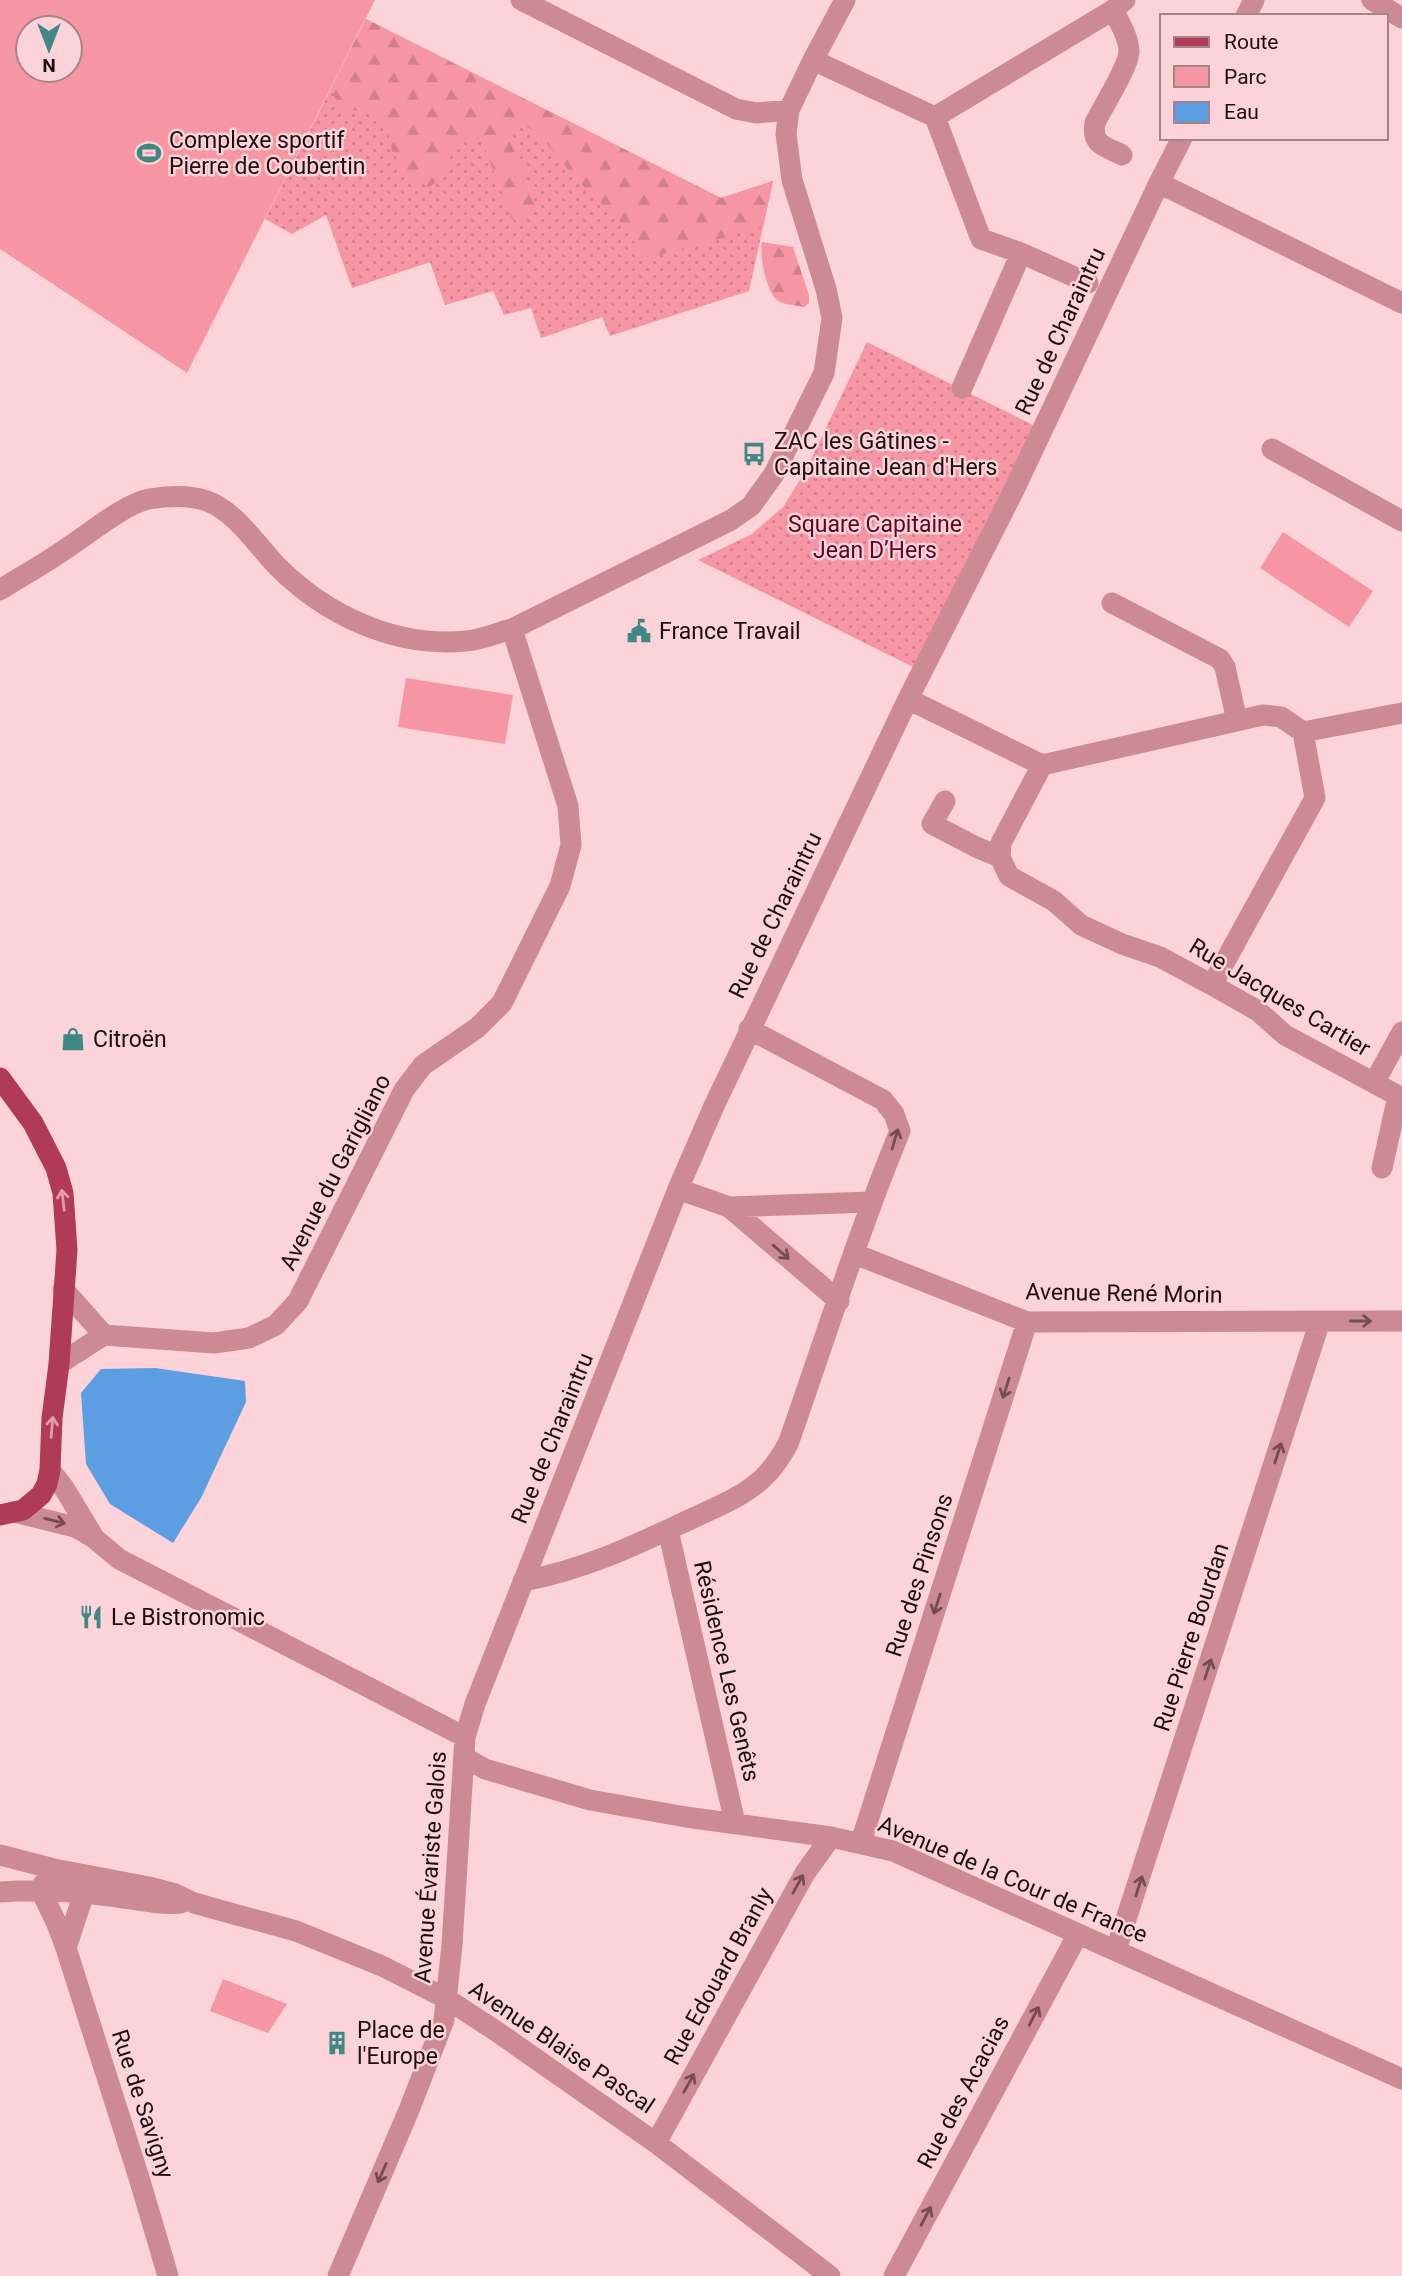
<svg xmlns="http://www.w3.org/2000/svg" width="1402" height="2276" viewBox="0 0 1402 2276" font-family="Roboto,sans-serif">
  <style>
    .green { fill: url(#green-dots) }
    .forest { fill: url(#forest-firs) }
    .pitch { fill: #f695a4; fill-rule: evenodd }
    .water { fill: #5c9ee1 }
    .lines { fill: none; stroke-linecap: round; stroke-linejoin: round }
    .minor { stroke: #cc8a94; stroke-width: 21 }
    .major { stroke: #b03b56; stroke-width: 21 }
    .oneway { stroke: #754c52 }
    .oneway2 { stroke: #e19eaa }
    .labels { text-anchor: middle; stroke-width: 5; stroke-linejoin: round; paint-order: stroke }
    .poi-label { font-size: 23px; fill: #1e0e10; stroke: #fbd3d8; text-anchor: start }
    .street-label { font-size: 23px; fill: #1e0e10; stroke: #fbd3d8 }
    .park-label { font-size: 23px; fill: #5f0423; stroke: #fbd3d8 }
  </style>
  <defs>
    <pattern id="green-dots" width="8" height="8" patternUnits="userSpaceOnUse" patternTransform="scale(1.75)"><rect width="8" height="8" fill="#f695a4"/><path d="M2 2h.1M6 6h.1" fill="none" stroke="#d27f8c" stroke-width="1.8" stroke-linecap="round"/></pattern>
    <pattern id="forest-firs" width="22" height="20" patternUnits="userSpaceOnUse" patternTransform="scale(1.75)"><rect width="22" height="20" fill="#f695a4"/><path d="M5 1l3.5 6h-7zM16 11l3.5 6h-7z" fill="#d27f8c"/></pattern>
  </defs>
  <rect width="100%" height="100%" fill="#fbd3d8"/>
  <path class="green" d="M366,19L721,198L773,181L749,291L610,336L602,317L541,338L531,308L504,315L493,291L445,305L430,262L352,288L326,215L292,234L265,219Z
    M867,342L1037,427L913,667L698,560L752,534L783,507L805,472Z"/>
  <path class="forest" d="M366,19L721,198L773,181L763,227L652,257L644,256L622,224L576,179L537,132L518,122L513,126L512,136L536,210L527,219L519,222L512,219L481,138C438,135 458,175 428,187L411,177L402,166L392,150L387,127L376,111C347,107 345,121 331,88Z
    M762,242L793,247L809,295V303L804,307C796,305 783,305 777,300C766,291 759,254 762,242Z"/>
  <path class="pitch" d="M0,0H375L187,373L0,249ZM28,28H70V70H28Z
    M1283,532L1373,591L1349,627L1260,568Z
    M406,678L513,695L505,744L398,727Z
    M223,1979L287,2004L268,2033L210,2011Z"/>
  <path class="water" d="M155,1368L245,1381L246,1402L201,1498L173,1543L110,1504L86,1464L81,1393L101,1369Z"/>
  <g class="lines">
    <path class="minor" d="M521,0L736,109L756,113L789,110
      M1372,0L1402,18
      M1113,10C1119,22 1129,37 1129,52C1128,68 1103,106 1095,123C1091,145 1105,146 1122,155
      M1246,16L1254,0
      M813,60L935,117L981,239L1021,253L962,388
      M935,117L1113,10L1125,0
      M1159,183L1402,303
      M1021,253L1088,283
      M1272,449L1402,521
      M0,590C22,576 46,563 67,548C87,535 126,503 149,499C167,496 189,495 207,501C235,511 256,544 276,565C325,615 395,648 466,641C481,640 497,633 512,629L568,806L571,845L560,886L502,1003L477,1028L423,1065L404,1090L298,1301L276,1325L249,1338L214,1343L104,1335L59,1364
      M1112,603L1220,659L1225,667L1237,721
      M512,629L731,520L751,506L774,474L824,373L832,318L826,289L792,180L786,134L789,110L813,60L845,0
      M908,699L1042,765L1263,715L1281,717L1303,732L1402,713
      M1042,765L1001,843L1000,857L1009,876L1054,901L1081,925L1122,944L1160,957L1212,985L1258,1011L1285,1035L1402,1098
      M945,801L932,824L976,847L1000,857
      M1212,985L1315,798L1303,732
      M1374,1083L1402,1032
      M1382,1168L1398,1096
      M678,1189L729,1207L839,1301
      M729,1207L871,1202
      M855,1254L1027,1322L1402,1321
      M63,1289L104,1335
      M50,1470L64,1488L93,1536
      M14,1512L75,1527L94,1538L119,1559L465,1737
      M668,1530L735,1823
      M523,1581C584,1570 638,1544 693,1518C717,1507 744,1496 763,1478C774,1468 781,1456 788,1444C825,1339 858,1233 900,1131L894,1114L883,1100L749,1029
      M464,1757L485,1769L590,1800L686,1817L831,1837L893,1851L1402,2079
      M861,1842L1027,1322
      M0,1855L54,1869L149,1887L175,1894L194,1903L296,1931L382,1966L447,1999L496,2031L656,2143L830,2276
      M54,1869L40,1889L57,1924L66,1948L140,2181L168,2276
      M0,1892C37,1889 73,1891 110,1896C134,1899 157,1905 181,1903
      M66,1948L84,1893V1880
      M1116,1950L1320,1321
      M656,2143L805,1873L831,1837
      M338,2276L409,2110L444,2020L452,1945L465,1737L475,1704L678,1189L714,1106L908,699L1013,492L1159,183L1182,138
      M894,2276L1078,1934"/>
    <path class="major" d="M0,1078L33,1123L56,1168L63,1193L67,1250L59,1364L52,1418L50,1470L47,1484L41,1495L23,1510L0,1515"/>
  </g>
  <defs><path id="oneway-shaft" d="M-6 0H5M1.5-3L5.5 0L1.5 3" fill="none" stroke-width="1.6" stroke-linecap="round" stroke-linejoin="round" transform="scale(1.75)"/></defs>
  <g class="oneway">
    <use href="#oneway-shaft" transform="translate(895 1139) rotate(-74)"/>
    <use href="#oneway-shaft" transform="translate(781 1252) rotate(41)"/>
    <use href="#oneway-shaft" transform="translate(1361 1321)"/>
    <use href="#oneway-shaft" transform="translate(1006 1388) rotate(108)"/>
    <use href="#oneway-shaft" transform="translate(1278 1453) rotate(-72)"/>
    <use href="#oneway-shaft" transform="translate(55 1521) rotate(14)"/>
    <use href="#oneway-shaft" transform="translate(937 1604) rotate(108)"/>
    <use href="#oneway-shaft" transform="translate(1208 1669) rotate(-72)"/>
    <use href="#oneway-shaft" transform="translate(798 1884) rotate(-61)"/>
    <use href="#oneway-shaft" transform="translate(1139 1886) rotate(-72)"/>
    <use href="#oneway-shaft" transform="translate(1034 2016) rotate(-62)"/>
    <use href="#oneway-shaft" transform="translate(689 2083) rotate(-61)"/>
    <use href="#oneway-shaft" transform="translate(382 2173) rotate(114)"/>
    <use href="#oneway-shaft" transform="translate(926 2216) rotate(-62)"/>
  </g>
  <g class="oneway2">
    <use href="#oneway-shaft" transform="translate(63 1200) rotate(-97)"/>
    <use href="#oneway-shaft" transform="translate(52 1427) rotate(-85)"/>
  </g>
  <defs>
    <g id="stadium-bare" transform="scale(1.89)"><path d="M0-5a6.5 5 0 1 0 0 10a6.5 5 0 1 0 0-10ZM-3.5-1.8h7v3.6h-7Z" fill="#418884" stroke="#fbd3d8" stroke-width="2.5" paint-order="stroke"/></g>
    <g id="bus-bare" transform="scale(1.89)"><path d="M-5-6H5V4H4V6H2V4H-2V6H-4V4H-5ZM-3.5-4V0h7V-4ZM-3.5 1.2v1.5H-2V1.2ZM2 1.2v1.5H3.5V1.2Z" fill="#418884" stroke="#fbd3d8" stroke-width="2.5" paint-order="stroke"/></g>
    <g id="civic-bare" transform="scale(1.89)"><path d="M-.6-6.5H3V-4.5H.6V-3L4-1V1h2V6H-6V1h2V-1L-.6-3ZM-1.2 2.5V6h2.4V2.5Z" fill="#418884" stroke="#fbd3d8" stroke-width="2.5" paint-order="stroke"/></g>
    <g id="shop-bare" transform="scale(1.89)"><path d="M-5-2.5h2.3a2.7 3.5 0 0 1 5.4 0H5L5.5 6h-11ZM-1.5-2.5h3a1.5 2.3 0 0 0-3 0Z" fill="#418884" stroke="#fbd3d8" stroke-width="2.5" paint-order="stroke"/></g>
    <g id="restaurant-bare" transform="scale(1.89)"><path d="M-5-6h1v4h1v-4h1v4h1v-4h1v5L-1.5 .5V6h-2V.5L-5-1ZM5-6V6H3V1.5H1.5Q1.5-4 5-6Z" fill="#418884" stroke="#fbd3d8" stroke-width="2.5" paint-order="stroke"/></g>
    <g id="building-bare" transform="scale(1.89)"><path d="M-4-6H4V6H1V3H-1V6H-4ZM-2.5-4.3h1.7v1.8h-1.7ZM.8-4.3h1.7v1.8H.8ZM-2.5-1h1.7V.8h-1.7ZM.8-1h1.7V.8H.8Z" fill="#418884" stroke="#fbd3d8" stroke-width="2.5" paint-order="stroke"/></g>
  </defs>
  <g fill-rule="evenodd">
    <use href="#stadium-bare" x="149" y="153"/>
    <use href="#bus-bare" x="754" y="454"/>
    <use href="#civic-bare" x="639" y="631"/>
    <use href="#shop-bare" x="73" y="1039"/>
    <use href="#restaurant-bare" x="91" y="1617"/>
    <use href="#building-bare" x="337" y="2043"/>
  </g>
  <g class="labels">
    <g class="poi-label">
      <text x="169" y="148">Complexe sportif<tspan x="169" dy="26">Pierre de Coubertin</tspan></text>
      <text x="774" y="449">ZAC les Gâtines -<tspan x="774" dy="26">Capitaine Jean d'Hers</tspan></text>
      <text x="659" y="639">France Travail</text>
      <text x="93" y="1047">Citroën</text>
      <text x="111" y="1625">Le Bistronomic</text>
      <text x="357" y="2038">Place de<tspan x="357" dy="26">l'Europe</tspan></text>
    </g>
    <g class="street-label">
      <text transform="translate(1060 331) rotate(-65)" y="8">Rue de Charaintru</text>
      <text transform="translate(775 915) rotate(-64)" y="8">Rue de Charaintru</text>
      <text transform="translate(1280 997) rotate(31)" y="8">Rue Jacques Cartier</text>
      <text transform="translate(335 1172) rotate(-63)" y="8">Avenue du Garigliano</text>
      <text transform="translate(1124 1293) rotate(1)" y="8">Avenue René Morin</text>
      <text transform="translate(552 1438) rotate(-68)" y="8">Rue de Charaintru</text>
      <text transform="translate(919 1575) rotate(-72)" y="8">Rue des Pinsons</text>
      <text transform="translate(1191 1637) rotate(-72)" y="8">Rue Pierre Bourdan</text>
      <text transform="translate(727 1671) rotate(77)" y="8">Résidence Les Genêts</text>
      <text transform="translate(430 1867) rotate(-86)" y="8">Avenue Évariste Galois</text>
      <text transform="translate(1013 1879) rotate(23)" y="8">Avenue de la Cour de France</text>
      <text transform="translate(718 1976) rotate(-61)" y="8">Rue Edouard Branly</text>
      <text transform="translate(562 2047) rotate(34)" y="8">Avenue Blaise Pascal</text>
      <text transform="translate(963 2092) rotate(-62)" y="8">Rue des Acacias</text>
      <text transform="translate(143 2104) rotate(72)" y="8">Rue de Savigny</text>
    </g>
    <g class="park-label">
      <text x="875" y="532">Square Capitaine<tspan x="875" dy="26">Jean D’Hers</tspan></text>
    </g>
  </g>
  <rect x="1160" y="14" width="228" height="126" fill="#fbd3d8" stroke="#a38488" stroke-width="2"/>
  <rect x="1174" y="37" width="35" height="10" fill="#b03b56" stroke="#a38488" stroke-width="2"/>
  <text x="1224" y="49" font-size="21" fill="#1e0e10">Route</text>
  <rect x="1174" y="66" width="35" height="21" fill="#f695a4" stroke="#a38488" stroke-width="2"/>
  <text x="1224" y="84" font-size="21" fill="#1e0e10">Parc</text>
  <rect x="1174" y="102" width="35" height="21" fill="#5c9ee1" stroke="#a38488" stroke-width="2"/>
  <text x="1224" y="119" font-size="21" fill="#1e0e10">Eau</text>
  <g transform="translate(49 49) rotate(180)"><circle r="33" fill="#fbd3d8" stroke="#a38488" stroke-width="2"/>
  <path d="M0-5L12 26L0 18L-12 26Z" fill="#418884"/>
  <text y="-10" font-size="19" font-weight="bold" text-anchor="middle" fill="#1e0e10">N</text>
  </g>
</svg>
